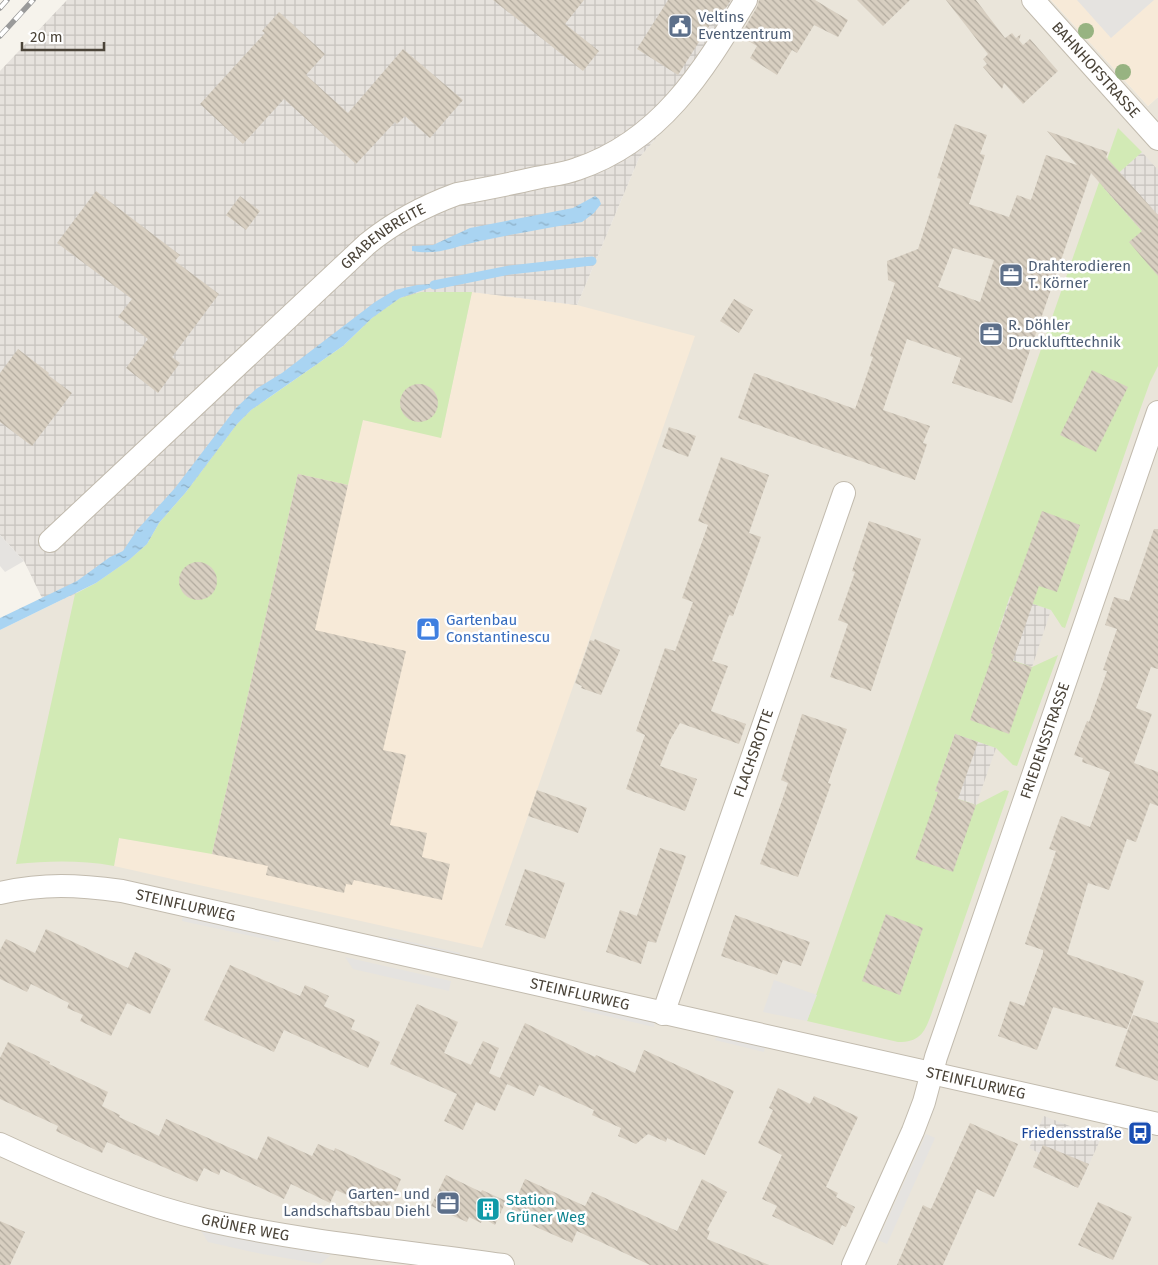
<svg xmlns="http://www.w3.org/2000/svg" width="1158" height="1265" viewBox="0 0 1158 1265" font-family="'Fira Sans',sans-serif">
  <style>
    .residential { fill: #eae5da }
    .commercial { fill: #f7ead8 }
    .industrial { fill: url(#industrial-grid) }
    .green { fill: #d2eab5 }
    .parking { fill: #e5e3e0 }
    .water { fill: url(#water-ripples) }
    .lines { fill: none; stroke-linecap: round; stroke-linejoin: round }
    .stream { stroke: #a9d4f2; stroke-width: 9 }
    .building { fill: url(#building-back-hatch); fill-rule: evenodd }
    .street-casing { stroke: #c2bbae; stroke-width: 24 }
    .street { stroke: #fff; stroke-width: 22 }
    .rail-casing { stroke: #9a9a9a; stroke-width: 5.5 }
    .rail { stroke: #fff; stroke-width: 4; stroke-dasharray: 11; stroke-linecap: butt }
    .tree { fill: #97b381 }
    .labels { text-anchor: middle; stroke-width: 5; stroke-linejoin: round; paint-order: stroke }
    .service-label { font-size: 15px; fill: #4e5e75; stroke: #fff; text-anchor: start }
    .street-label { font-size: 15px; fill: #4b4439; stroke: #fff }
    .shop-label { font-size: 15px; fill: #366cbe; stroke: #fff; text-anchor: start }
    .transit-label { font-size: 15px; fill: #164399; stroke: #fff; text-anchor: end }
    .culture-label { font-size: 15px; fill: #0d838f; stroke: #fff; text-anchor: start }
  </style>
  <defs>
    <pattern id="industrial-grid" width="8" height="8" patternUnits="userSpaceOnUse" patternTransform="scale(1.25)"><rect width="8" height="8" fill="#e6e2dd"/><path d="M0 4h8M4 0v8" fill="none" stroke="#c7c3be"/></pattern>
    <pattern id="water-ripples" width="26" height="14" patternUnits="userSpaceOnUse" patternTransform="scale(1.25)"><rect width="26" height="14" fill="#a9d4f2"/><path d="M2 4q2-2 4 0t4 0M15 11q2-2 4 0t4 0" fill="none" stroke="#8caec5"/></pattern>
    <pattern id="building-back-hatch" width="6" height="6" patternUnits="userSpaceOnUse" patternTransform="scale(1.25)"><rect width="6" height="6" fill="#d8cfc1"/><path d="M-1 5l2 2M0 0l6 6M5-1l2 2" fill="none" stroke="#b1aa9e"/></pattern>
  </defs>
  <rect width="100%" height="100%" fill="#f6f3ec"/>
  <path class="residential" d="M753,0H1051L1148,106L1158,97V1265H0V630L96,583L472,292L577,305L639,158L707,79Z"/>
  <path class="commercial" d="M1051,0H1158V97L1148,106Z
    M472,292L577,305L695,336L482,948L114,866L119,838L212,853L298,474L363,420L441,437Z"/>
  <path class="industrial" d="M67,0H753L707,79L639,158L577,305L472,292L362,328L319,363L269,396L159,523L147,544L75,594L40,609L42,598L24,561L0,535V71Z
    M1142,152L1158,170V217L1142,231L1102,187Z
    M1010,596L1051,610L1032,667L991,653Z
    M955,734L996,748L976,805L935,791Z
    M1044,1116L1088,1133L1102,1136L1078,1188L1033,1167L1039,1153L1029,1148Z"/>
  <path class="green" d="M1118,128L1142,152L1103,187L1142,231L1158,217V366L1150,382L1135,424L1065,628L1062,627L1051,610L1010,596L991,653L1032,667L1058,655L1017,766L1013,765L996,748L955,734L935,791L976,805L1005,790L1009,791L931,1015C924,1034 919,1042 898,1042L807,1021Z
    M421,292H472L441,438L363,420L348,485L298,474L212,854L119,838L114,866C80,860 49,861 16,864L75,594L96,583L129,560L147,544L159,523L186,492L237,424L251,410L343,346L372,318L400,298Z"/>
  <path class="parking" d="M1077,0H1154L1111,38Z
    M0,535L24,561L5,572L0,566Z
    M184,912L281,933L279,942L182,921Z
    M388,937L460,953L459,961L386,945Z
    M345,957L451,981L449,991L353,969Z
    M774,980L817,995L807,1021L763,1012Z
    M582,1002L655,1019L654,1027L581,1010Z
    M717,1033L766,1044L764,1052L715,1040Z
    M926,1134L935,1138L887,1244L878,1240Z
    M201,1231L234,1238L331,1255L320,1264L262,1254L208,1242Z"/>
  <path class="water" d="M595,196L599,199L601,204L594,213L582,222C548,228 513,234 480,241C456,246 438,256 412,251V246L433,245L470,228L573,208Z
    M444,283L400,298L372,318L343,346L251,410L237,424L186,492L159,523L147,544L129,560L96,583L0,630V618L77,581L110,557L123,551L137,530L175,488L236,408L256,389L282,373L375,302L395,290L417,285Z"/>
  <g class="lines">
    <path class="stream" d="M434,285L510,270L592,261"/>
  </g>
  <path class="building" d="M493,0H584L565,24L599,51L583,71Z
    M668,0H731L717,22L713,20L678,75L637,49Z
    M759,0H815L848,20L838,37L814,25L797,53L792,50L777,75L750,58L757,46L740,36L757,7Z
    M857,0H910L883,26Z
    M946,0H976L1005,38L1012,33L1016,38L1021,34L1019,40L1023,45L1030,39L1058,71L1023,104L1004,83L1002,89L983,67L987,64L983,59L988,54Z
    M279,12L325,54L306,75L348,113L403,49L463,100L430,138L405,116L397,124L395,122L356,164L284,99L243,144L200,104L265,33L262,31Z
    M955,124L987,135L980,154L985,155L969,204L1009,217L1017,195L1031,200L1046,155L1077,165L1047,131L1108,152L1106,157L1158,215V276L1129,242L1142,231L1091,173L1012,403L952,383L961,358L907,339L883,410L930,426L923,443L927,444L915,480L738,418L754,373L855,409L873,357L870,356L895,283L888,280L887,261L918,249L941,179L937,178ZM953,248L994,260L980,302L938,287Z
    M96,191L180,255L175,261L219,294L172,357L180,363L158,393L126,368L148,339L118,317L132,299L57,243Z
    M240,196L260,211L246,230L226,215Z
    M734,299L753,310L739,333L720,321Z
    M18,349L49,373L48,375L72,393L32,446L0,422V373Z
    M1092,370L1128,387L1096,452L1060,435Z
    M400 403a19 19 0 1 1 38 0a19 19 0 1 1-38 0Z
    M669,427L696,436L688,457L662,447Z
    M721,457L769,475L749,533L761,537L733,616L729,615L712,661L728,666L711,711L746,724L739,744L680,723L670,740L660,766L697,779L685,811L626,789L645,735L636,731L665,648L675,651L693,602L682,598L708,525L698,521Z
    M298,474L348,485L315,630L406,651L383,750L406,755L390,825L427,833L422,857L450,864L442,900L354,880L352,885L346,884L344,893L266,875L268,866L212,854Z
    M1042,511L1080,525L1057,592L1039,586L1013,661L1032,667L1009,734L970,720L993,654L991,653Z
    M869,521L921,539L871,691L830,677L848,624L838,620L855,572L852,571Z
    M1154,529H1158V669L1151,667L1136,708L1152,714L1134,763L1158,772V806L1150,803L1136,842L1127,839L1109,890L1088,883L1067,954L1144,981L1127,1029L1053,1007L1037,1050L998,1036L1010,1001L1024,1006L1043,953V950L1025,944L1056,851L1049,849L1061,816L1090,827L1110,772L1082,762L1083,758L1074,755L1087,721L1089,722L1107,671L1103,670L1117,629L1105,625L1114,597L1129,601Z
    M179 581a19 19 0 1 1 38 0a19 19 0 1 1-38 0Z
    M595,639L620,650L601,695L581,688L582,686L575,683L590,640L594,641Z
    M802,714L847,729L828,783L831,784L798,877L760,864L788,783L781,780Z
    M955,734L978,742L958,799L976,805L953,872L915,859L938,792L935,791Z
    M537,790L587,808L578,833L528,816Z
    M660,848L686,856L656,943L648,941L641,964L606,952L620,910L637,916Z
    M525,869L565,883L545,939L505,925Z
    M886,914L923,928L900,995L862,981Z
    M735,915L810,942L801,966L783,960L777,975L721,956Z
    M46,929L128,968L135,952L171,969L150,1014L127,1003L111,1036L80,1021L83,1015L67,1008L69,1003L31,984L27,992L0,979V950L6,939L35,953Z
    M230,965L300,996L305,985L329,996L324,1006L355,1020L351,1029L380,1042L368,1068L284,1030L274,1052L204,1020Z
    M417,1004L458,1022L444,1053L471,1065L483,1041L499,1048L489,1073L500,1078L525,1023L595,1057L596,1055L635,1073L644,1050L734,1091L705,1155L667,1138L666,1142L648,1134L636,1144L618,1136L621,1128L592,1115L594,1110L539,1085L534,1096L507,1084L495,1111L476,1102L463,1130L444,1121L457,1094L390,1064Z
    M1133,1015L1158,1023V1081L1115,1066Z
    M8,1042L50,1062L49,1064L108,1092L102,1106L120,1115L119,1117L159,1136L166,1119L257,1160L268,1136L312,1156L318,1144L334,1151L335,1148L401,1179L386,1213L336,1190L330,1203L291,1184L284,1199L221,1169L219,1175L204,1168L197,1182L107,1142L102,1153L56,1131L58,1126L0,1099V1058Z
    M778,1088L810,1104L814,1096L858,1117L826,1187L838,1193L836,1197L855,1207L846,1227L842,1225L833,1245L772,1216L777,1206L762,1199L782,1155L758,1143L773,1110L769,1108Z
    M970,1123L1018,1144L994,1197L977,1189L943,1265H897L923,1205L931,1209Z
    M1043,1145L1089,1164L1078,1188L1033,1167Z
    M446,1175L481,1192L482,1190L506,1201L495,1225L483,1218L481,1223L469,1217L467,1222L431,1206Z
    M525,1179L585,1206L592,1192L677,1231L702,1179L727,1192L707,1230L710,1231L707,1239L769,1265H650L577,1231L572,1243L509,1215Z
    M1098,1202L1132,1217L1113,1260L1078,1245Z
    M0,1221L25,1232L10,1265H0Z"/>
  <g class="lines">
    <g class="street-casing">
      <g id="street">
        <path id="s1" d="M1033,0L1158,139"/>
        <path id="s2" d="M50,541L367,244C394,222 424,206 457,194C484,189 510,184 536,178C550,175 564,174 577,169C661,141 703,71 746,0"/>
        <path id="s3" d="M0,893C44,883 78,885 122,891L1158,1124"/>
        <path id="s4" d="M663,1014L844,493"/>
        <path id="s5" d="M0,1144C66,1175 135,1203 206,1220C304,1242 404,1251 503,1265"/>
        <path id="s6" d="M853,1265L913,1131L924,1102L936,1057L1158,412"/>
      </g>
    </g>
    <use href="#street" class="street"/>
    <g class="rail-casing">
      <path id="rail" d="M0,8L7,0
        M0,36L33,0"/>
    </g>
    <use href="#rail" class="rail"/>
  </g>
  <g class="tree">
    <circle cx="1086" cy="31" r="8"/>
    <circle cx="1123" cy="72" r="8"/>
  </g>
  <defs>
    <g id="civic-square" transform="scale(1.25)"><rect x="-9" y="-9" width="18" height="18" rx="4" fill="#5c6f8a" stroke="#fff"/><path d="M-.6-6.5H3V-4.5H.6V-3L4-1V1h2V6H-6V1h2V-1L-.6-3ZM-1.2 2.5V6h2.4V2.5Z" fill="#fff"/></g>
    <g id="office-square" transform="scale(1.25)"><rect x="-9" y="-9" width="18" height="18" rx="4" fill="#5c6f8a" stroke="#fff"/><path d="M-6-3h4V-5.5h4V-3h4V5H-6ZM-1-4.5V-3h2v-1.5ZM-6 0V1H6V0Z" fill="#fff"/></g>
    <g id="shop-square" transform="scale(1.25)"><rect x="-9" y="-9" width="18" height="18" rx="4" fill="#3f7fe0" stroke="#fff"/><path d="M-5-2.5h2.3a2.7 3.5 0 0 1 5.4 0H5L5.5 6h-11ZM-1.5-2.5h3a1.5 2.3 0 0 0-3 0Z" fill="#fff"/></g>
    <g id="bus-square" transform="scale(1.25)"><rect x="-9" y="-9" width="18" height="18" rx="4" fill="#1a4fb4" stroke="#fff"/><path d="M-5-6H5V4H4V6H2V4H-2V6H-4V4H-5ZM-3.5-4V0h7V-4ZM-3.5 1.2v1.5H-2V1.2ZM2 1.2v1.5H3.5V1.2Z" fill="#fff"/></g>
    <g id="building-square" transform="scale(1.25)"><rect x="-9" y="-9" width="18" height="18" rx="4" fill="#0f9aa8" stroke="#fff"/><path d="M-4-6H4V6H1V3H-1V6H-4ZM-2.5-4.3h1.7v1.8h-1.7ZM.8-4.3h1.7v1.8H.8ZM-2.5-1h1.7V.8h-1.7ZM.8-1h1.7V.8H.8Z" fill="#fff"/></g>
  </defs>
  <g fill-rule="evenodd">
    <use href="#civic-square" x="680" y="26"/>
    <use href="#office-square" x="1011" y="275"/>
    <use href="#office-square" x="991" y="334"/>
    <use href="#shop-square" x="428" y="629"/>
    <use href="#bus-square" x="1140" y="1133"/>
    <use href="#office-square" x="448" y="1203"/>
    <use href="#building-square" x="488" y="1209"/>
  </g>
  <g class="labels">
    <g class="service-label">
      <text x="698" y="22">Veltins<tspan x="698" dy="17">Eventzentrum</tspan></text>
      <text x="1028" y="271">Drahterodieren<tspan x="1028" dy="17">T. Körner</tspan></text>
      <text x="1008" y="330">R. Döhler<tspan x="1008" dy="17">Drucklufttechnik</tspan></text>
      <text x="430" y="1199" text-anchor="end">Garten- und<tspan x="430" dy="17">Landschaftsbau Diehl</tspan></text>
    </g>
    <g class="street-label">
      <text dy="5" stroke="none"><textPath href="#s1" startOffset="94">BAHNHOFSTRASSE</textPath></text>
      <text dy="5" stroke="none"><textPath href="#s2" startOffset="452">GRABENBREITE</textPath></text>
      <text dy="5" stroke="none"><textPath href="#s6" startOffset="559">FRIEDENSSTRASSE</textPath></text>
      <text dy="5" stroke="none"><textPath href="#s4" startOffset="276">FLACHSROTTE</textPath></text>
      <text dy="5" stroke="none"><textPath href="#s3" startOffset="188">STEINFLURWEG</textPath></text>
      <text dy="5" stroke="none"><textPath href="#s3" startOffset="592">STEINFLURWEG</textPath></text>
      <text dy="5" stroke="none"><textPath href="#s3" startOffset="998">STEINFLURWEG</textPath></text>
      <text dy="5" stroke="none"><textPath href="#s5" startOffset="260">GRÜNER WEG</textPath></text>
    </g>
    <g class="shop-label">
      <text x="446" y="625">Gartenbau<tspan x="446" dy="17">Constantinescu</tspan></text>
    </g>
    <g class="transit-label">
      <text x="1122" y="1138">Friedensstraße</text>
    </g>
    <g class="culture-label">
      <text x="506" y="1205">Station<tspan x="506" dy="17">Grüner Weg</tspan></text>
    </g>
  </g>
  <path d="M22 42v8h82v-8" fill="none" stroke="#4b4439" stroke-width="2.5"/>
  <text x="30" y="42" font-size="15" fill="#4b4439" stroke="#ffffff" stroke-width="4" paint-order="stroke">20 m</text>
</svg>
